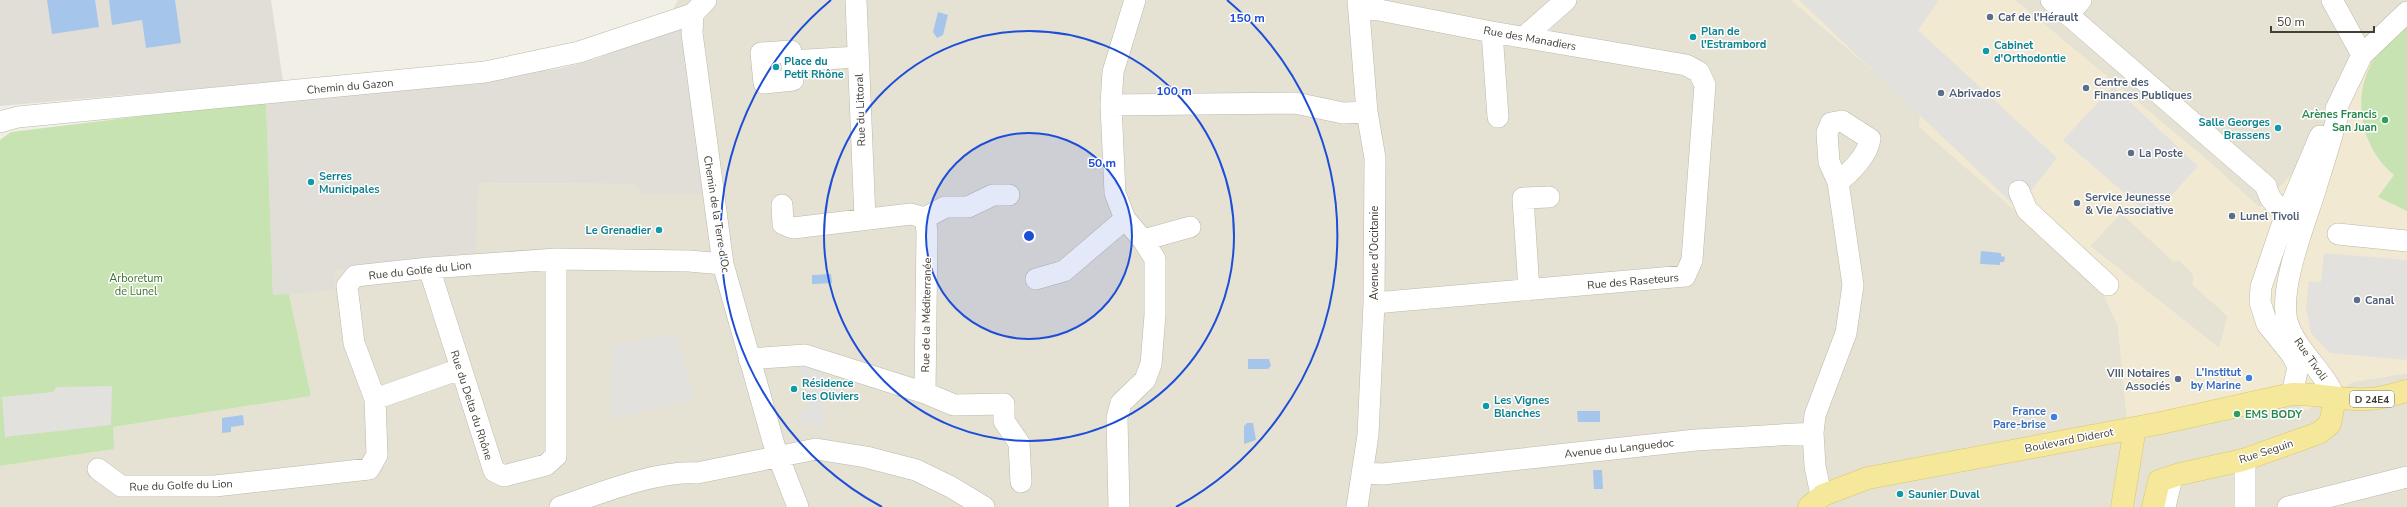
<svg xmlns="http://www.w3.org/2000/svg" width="2407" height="507" viewBox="0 0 2407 507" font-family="'Nunito Sans',sans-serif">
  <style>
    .residential { fill: #e5e2d4 }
    .commercial { fill: #f2e9d2; fill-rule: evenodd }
    .industrial { fill: #e0ded7 }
    .green { fill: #c6e3b1 }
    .parking { fill: #e2e1dd }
    .water { fill: #a6c5ea }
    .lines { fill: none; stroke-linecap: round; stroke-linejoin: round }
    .minor-casing { stroke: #bcb8a9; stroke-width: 22 }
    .major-casing { stroke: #d9c76c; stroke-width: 23 }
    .minor { stroke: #fff; stroke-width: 21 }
    .major { stroke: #f6e89a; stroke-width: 22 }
    .ring { fill: none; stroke: #1d4ed8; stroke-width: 2 }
    .service-dot { fill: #5c6f8a; stroke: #fff; stroke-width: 1.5 }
    .culture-dot { fill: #0f9aa8; stroke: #fff; stroke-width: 1.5 }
    .leisure-dot { fill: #2e9e5b; stroke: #fff; stroke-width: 1.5 }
    .shop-dot { fill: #3f7fe0; stroke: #fff; stroke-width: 1.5 }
    .labels { text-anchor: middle; stroke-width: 3; stroke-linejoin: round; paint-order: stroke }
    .shield { fill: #fff; stroke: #7b7972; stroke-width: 1 }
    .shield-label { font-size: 10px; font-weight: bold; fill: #434036 }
    .service-label { font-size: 11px; font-weight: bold; fill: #4e5e75; stroke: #fff; text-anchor: start }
    .culture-label { font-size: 11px; font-weight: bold; fill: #0d838f; stroke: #fff; text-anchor: start }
    .street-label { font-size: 11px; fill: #434036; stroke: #fff }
    .leisure-label { font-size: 11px; font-weight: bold; fill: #27864d; stroke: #fff; text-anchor: end }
    .park-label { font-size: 11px; fill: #3e702e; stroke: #fff }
    .shop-label { font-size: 11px; font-weight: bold; fill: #366cbe; stroke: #fff; text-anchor: end }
    .centre { fill: #1d4ed8; stroke: #fff; stroke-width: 2 }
    .ring-label { font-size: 12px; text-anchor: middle; font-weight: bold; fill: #1d4ed8; stroke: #fff; stroke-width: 3; stroke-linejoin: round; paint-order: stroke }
  </style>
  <rect width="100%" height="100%" fill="#f1efe6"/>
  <path class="residential" d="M678,0H1791L1920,111L2103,293L2118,326L2127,419L2268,391L2307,410L2352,382L2407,373V507H0V466L113,449V427L311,396L289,294L334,290V271L464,257L477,183L633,184L642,194L626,28L673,9Z
    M2015,0H2407V28L2298,168L2260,208L2206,159Z
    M2121,213L2173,261L2179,260L2193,274V285L2228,316L2219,348L2090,246Z"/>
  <path class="commercial" d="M1791,0H2015L2206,159L2260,208L2340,122L2362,72L2407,28V373L2352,382L2307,410L2268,391L2127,419L2118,326L2103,293L2068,257L1919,127L1920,111ZM2121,213L2173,261L2179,260L2193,273V285L2228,315L2219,348L2090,246Z"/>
  <path class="industrial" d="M0,0H271L283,81L0,106Z
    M674,26L683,30L706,194H642L633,184L478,183L476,255L334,271L335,290L273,296L266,101L558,69L596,59Z"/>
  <path class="green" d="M2407,26V211L2378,197L2394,175C2360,147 2351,96 2374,59C2382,47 2396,36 2407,26Z
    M266,101L273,295L289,294L311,396L113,427L114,449L0,466V140L11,132Z"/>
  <path class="parking" d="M1799,0H1939L1918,30L2057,158L2017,208Z
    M2113,86L2198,166L2152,217L2063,140Z
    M2324,253L2407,260V360L2330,353L2311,333L2306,308L2309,281L2321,282Z
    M677,333L694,400L610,419L612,346Z
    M805,363L828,372L823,427L802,424L799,412L810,409L808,402L817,399L816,394L807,396L803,384L813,381L811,376L802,377L800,371L796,372L795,364Z
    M112,386L111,425L5,437L2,397L53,392L56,387Z"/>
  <path class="water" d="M47,0H95L99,27L52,34Z
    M109,0H175L181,43L146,48L142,20L112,25Z
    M938,12L948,15L943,35L937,38L933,32Z
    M1981,251L2001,253V256L2005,257L2004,262H2000V265L1980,264Z
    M831,274L832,283L812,284V275Z
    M1248,359H1269L1271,366L1268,369H1248Z
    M1577,411H1600V422H1578Z
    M243,415L244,425L231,427V432L222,433V418Z
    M1247,423H1253L1256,440L1244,444V426Z
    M1593,470H1602L1603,489H1594Z"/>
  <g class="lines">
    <g class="minor-casing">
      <path id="minor" d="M856,0L865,219
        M2051,0L2266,186C2269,200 2276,206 2288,213
        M2332,0L2362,55
        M1359,9L1379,10L1492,32L1686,65L1699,72L1705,85L1692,260L1685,276L1374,303
        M693,14L692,33L723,264L775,448L798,507
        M693,14L706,0
        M2068,15L2081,0
        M1492,32L1498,117
        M1524,37L1566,0
        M791,51L793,80L764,83L761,53Z
        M791,61L858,57
        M1111,105L1295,103L1343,113L1367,112
        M0,122L18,117L485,72L579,52L693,14
        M2019,191L2027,210L2108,285
        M782,205L783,224L793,228L911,214L925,218L927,231L925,393
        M925,218L945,207H968L993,195H1009
        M2338,234L2407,241
        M1143,240L1190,227
        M429,268L494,471L504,476L546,465L556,456V259
        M1036,279L1064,271L1125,219
        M1529,290L1523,198L1549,197
        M749,359L805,355L925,393L954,405L1004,404V421L1019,443L1021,482
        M2292,394L2298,367L2292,355L2267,324L2260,302L2261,287L2281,228L2320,136
        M2335,398C2324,370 2295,350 2287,321C2279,288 2304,226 2314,194C2322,169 2330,143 2337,118L2336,109L2362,55L2407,12
        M375,399L460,369
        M2243,460L2245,466V507
        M98,469L121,486H215L369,469L377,455L375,399L354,343L347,286L355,276L429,268L556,259L689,261L723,264
        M1362,473L1383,474L1696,440L1813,433
        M1823,495L1820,490L1815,466L1813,433L1815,415L1846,333L1853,285L1838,182L1829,162L1827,133L1831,123L1842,121L1870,139C1868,155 1850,173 1838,182
        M560,507C598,494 657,470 697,473L816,449L866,457L916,470L951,487L984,507
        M1119,507L1117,418L1121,403L1145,380L1151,364L1155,315V259L1143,240L1125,219L1115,193L1111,105L1113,72L1135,0
        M1357,507L1368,435L1374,303L1375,158L1367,112L1358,0
        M2165,507L2172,477
        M2288,507L2407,477"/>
    </g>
    <g class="major-casing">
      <path id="major" d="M1809,507L1823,495L1868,478L2161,423L2292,394C2318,393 2342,401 2367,399C2380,399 2395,394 2407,391
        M2122,507L2135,428
        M2153,507L2159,481L2180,474L2243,460L2319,433L2330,424L2335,398"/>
    </g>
    <use href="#minor" class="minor"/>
    <use href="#major" class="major"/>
  </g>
  <circle cx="1029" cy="236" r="103" fill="#1d4ed8" fill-opacity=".12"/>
  <g class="ring">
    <circle cx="1029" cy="236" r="103"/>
    <circle cx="1029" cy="236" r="205"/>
    <path d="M882 507A308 308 0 0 1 831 0M1227 0A308 308 0 0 1 1176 507"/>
  </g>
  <g class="service-dot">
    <circle cx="1990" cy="17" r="4"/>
    <circle cx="2086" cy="88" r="4"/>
    <circle cx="1941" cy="93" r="4"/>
    <circle cx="2131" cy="153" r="4"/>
    <circle cx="2077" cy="203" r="4"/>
    <circle cx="2232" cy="216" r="4"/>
    <circle cx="2357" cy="300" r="4"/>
    <circle cx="2178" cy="379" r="4"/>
  </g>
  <g class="culture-dot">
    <circle cx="1693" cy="37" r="4"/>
    <circle cx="1986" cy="51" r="4"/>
    <circle cx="776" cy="67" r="4"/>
    <circle cx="2278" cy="128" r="4"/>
    <circle cx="311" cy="182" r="4"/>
    <circle cx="659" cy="230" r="4"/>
    <circle cx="794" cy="389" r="4"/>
    <circle cx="1486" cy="406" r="4"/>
    <circle cx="1900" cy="494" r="4"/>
  </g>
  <g class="leisure-dot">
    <circle cx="2385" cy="120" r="4"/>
    <circle cx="2237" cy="414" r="4"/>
  </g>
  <g class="shop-dot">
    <circle cx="2249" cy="378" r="4"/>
    <circle cx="2054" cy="417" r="4"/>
  </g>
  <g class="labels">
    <rect class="shield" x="2350" y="391" width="44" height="16" rx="3"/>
    <g class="shield-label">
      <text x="2372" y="403">D 24E4</text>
    </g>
    <g class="service-label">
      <text x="1998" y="21">Caf de l'Hérault</text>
      <text x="2094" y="86">Centre des<tspan x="2094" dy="13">Finances Publiques</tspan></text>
      <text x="1949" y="97">Abrivados</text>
      <text x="2139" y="157">La Poste</text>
      <text x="2085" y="201">Service Jeunesse<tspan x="2085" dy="13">&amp; Vie Associative</tspan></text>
      <text x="2240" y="220">Lunel Tivoli</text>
      <text x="2365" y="304">Canal</text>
      <text x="2170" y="377" text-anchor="end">VIII Notaires<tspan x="2170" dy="13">Associés</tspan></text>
    </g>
    <g class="culture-label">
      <text x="1701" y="35">Plan de<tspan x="1701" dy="13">l'Estrambord</tspan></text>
      <text x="1994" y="49">Cabinet<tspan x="1994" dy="13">d'Orthodontie</tspan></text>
      <text x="784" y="65">Place du<tspan x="784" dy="13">Petit Rhône</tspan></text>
      <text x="2270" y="126" text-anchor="end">Salle Georges<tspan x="2270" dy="13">Brassens</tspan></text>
      <text x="319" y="180">Serres<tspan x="319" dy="13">Municipales</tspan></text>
      <text x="651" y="234" text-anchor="end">Le Grenadier</text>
      <text x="802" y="387">Résidence<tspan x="802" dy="13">les Oliviers</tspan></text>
      <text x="1494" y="404">Les Vignes<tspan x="1494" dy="13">Blanches</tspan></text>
      <text x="1908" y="498">Saunier Duval</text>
    </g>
    <g class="street-label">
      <text transform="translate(1530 38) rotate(10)" y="4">Rue des Manadiers</text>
      <text transform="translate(350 86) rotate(-5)" y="4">Chemin du Gazon</text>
      <text transform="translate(860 110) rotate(-92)" y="4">Rue du Littoral</text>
      <text transform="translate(717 214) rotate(81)" y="4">Chemin de la Terre d'Oc</text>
      <text transform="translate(1374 253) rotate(-90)" y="4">Avenue d'Occitanie</text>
      <text transform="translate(420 270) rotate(-6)" y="4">Rue du Golfe du Lion</text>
      <text transform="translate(1633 281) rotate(-5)" y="4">Rue des Raseteurs</text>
      <text transform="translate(926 315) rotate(-89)" y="4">Rue de la Méditerranée</text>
      <text transform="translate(2311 359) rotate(55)" y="4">Rue Tivoli</text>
      <text transform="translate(472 405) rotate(72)" y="4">Rue du Delta du Rhône</text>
      <text transform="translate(2069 440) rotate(-11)" y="4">Boulevard Diderot</text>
      <text transform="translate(1619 448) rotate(-6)" y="4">Avenue du Languedoc</text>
      <text transform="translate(2266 451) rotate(-18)" y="4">Rue Seguin</text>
      <text transform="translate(181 485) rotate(-2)" y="4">Rue du Golfe du Lion</text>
    </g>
    <g class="leisure-label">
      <text x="2377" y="118">Arènes Francis<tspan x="2377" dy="13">San Juan</tspan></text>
      <text x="2245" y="418" text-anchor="start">EMS BODY</text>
    </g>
    <g class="park-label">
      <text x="136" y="282">Arboretum<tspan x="136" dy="13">de Lunel</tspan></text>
    </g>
    <g class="shop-label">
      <text x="2241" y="376">L’Institut<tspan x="2241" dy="13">by Marine</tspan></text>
      <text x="2046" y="415">France<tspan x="2046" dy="13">Pare-brise</tspan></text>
    </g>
  </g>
  <circle cx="1029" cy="236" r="6" class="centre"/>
  <g class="ring-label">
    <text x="1247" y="22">150 m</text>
    <text x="1174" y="95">100 m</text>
    <text x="1102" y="167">50 m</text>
  </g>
  <path d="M2271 26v6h103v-6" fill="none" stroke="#434036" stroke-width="2"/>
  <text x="2277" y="26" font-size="12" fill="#434036" stroke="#ffffff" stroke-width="3" paint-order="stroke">50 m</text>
</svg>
